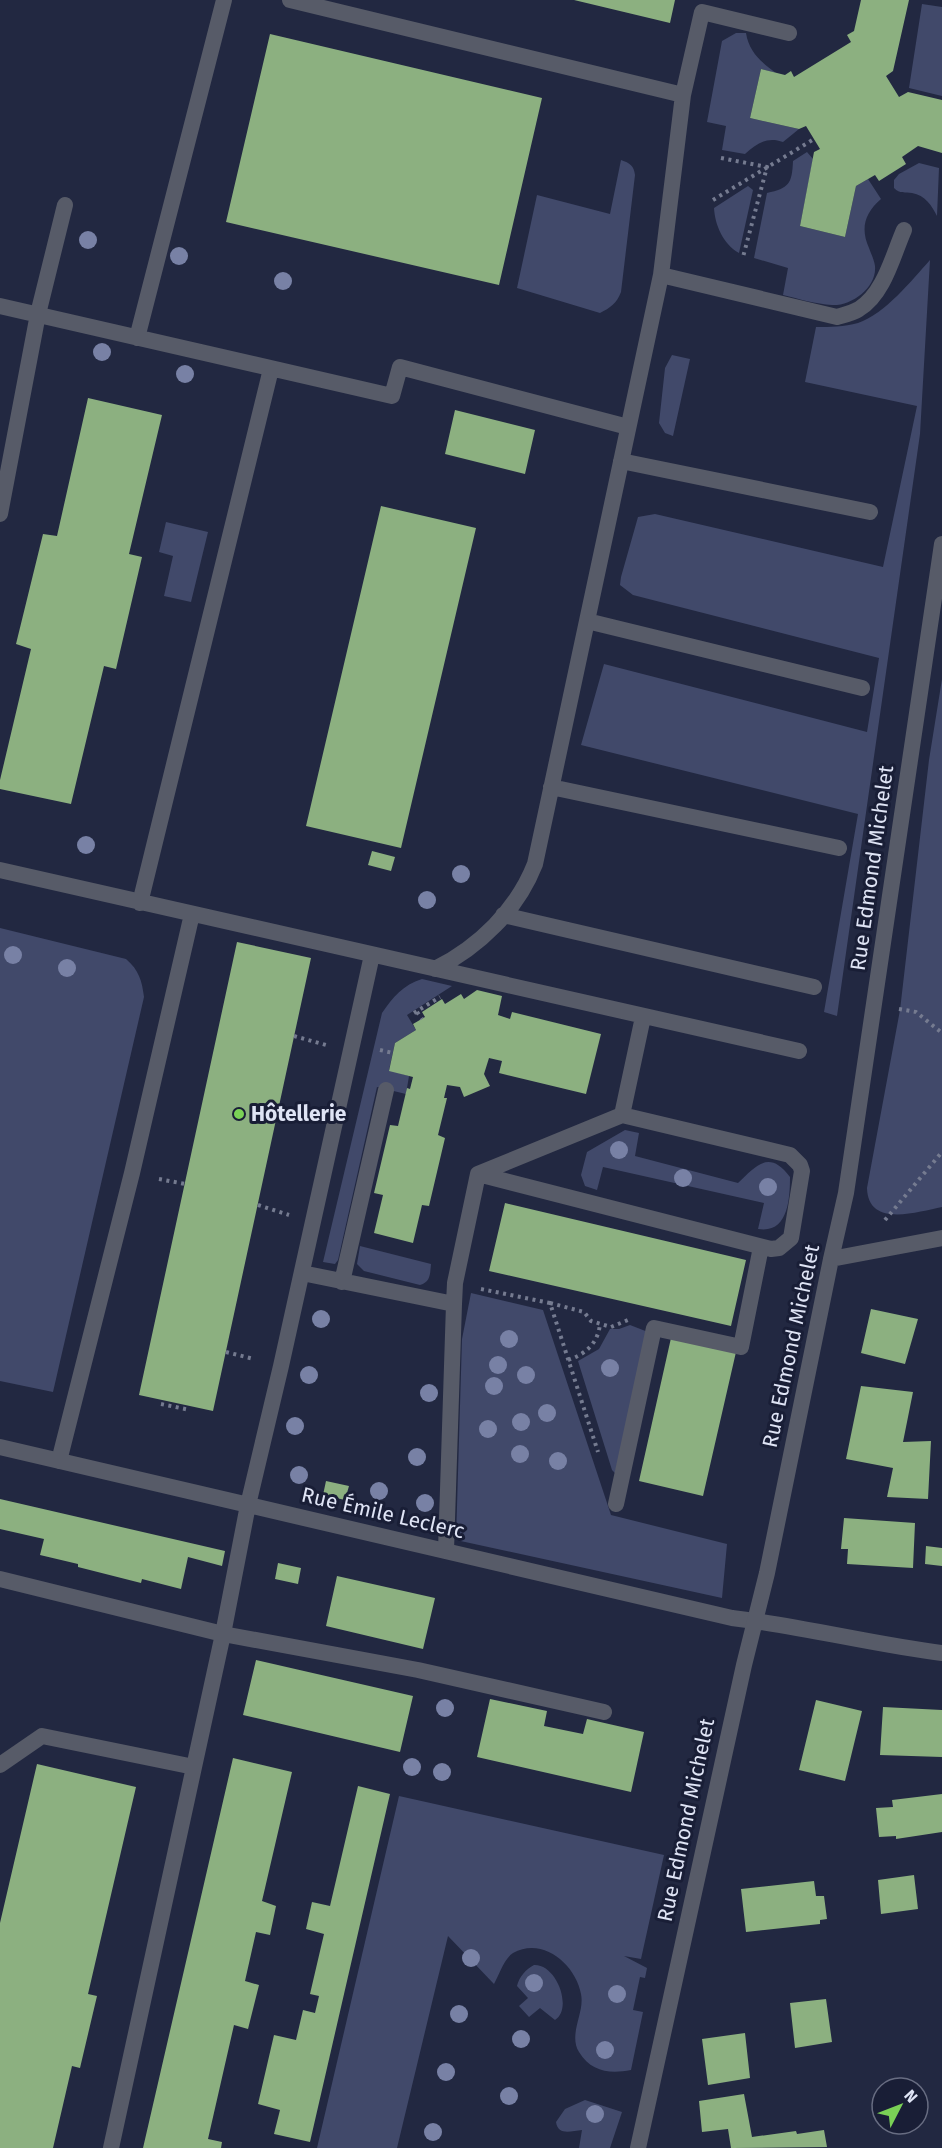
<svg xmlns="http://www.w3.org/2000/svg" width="942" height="2148" viewBox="0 0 942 2148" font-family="'Fira Sans',sans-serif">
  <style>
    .green { fill: #41496a }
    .building { fill: #8cb080 }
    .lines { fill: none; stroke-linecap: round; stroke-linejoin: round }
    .path { stroke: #757b90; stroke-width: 4; stroke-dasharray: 3 4.5; stroke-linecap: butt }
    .service { stroke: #575b68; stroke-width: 16 }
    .minor { stroke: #575b68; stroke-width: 16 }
    .tree { fill: #7881a5 }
    .poi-dot { fill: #7ad156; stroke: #191e36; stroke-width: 2 }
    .labels { text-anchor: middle; stroke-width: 6; stroke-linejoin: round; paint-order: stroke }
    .street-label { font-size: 21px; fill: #dfe4f5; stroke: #191e36 }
    .poi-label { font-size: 21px; font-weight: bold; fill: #dfe4f5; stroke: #191e36; text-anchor: start }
  </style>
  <rect width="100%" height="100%" fill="#222841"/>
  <path class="green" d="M922,4L942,7V96L909,88Z
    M736,33H746C749,52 761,62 776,73L761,69L750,118L799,129L783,142C767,136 756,144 745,154L722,150L726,126L707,122L722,41Z
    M807,152L813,159L800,226L845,237L856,186L868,179L881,199C865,213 860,228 869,248C871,254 874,259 875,266C877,287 852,306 832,305C816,304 799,299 783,295L788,268L754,258L767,193C789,188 792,184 793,161Z
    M621,160C630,163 634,166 635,175L621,292C617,303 610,308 600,313L517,288L537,195L610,214Z
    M919,163L939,168L937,216C932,206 925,195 912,193C905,192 900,194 894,188V180L899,174Z
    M748,186L753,190L739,253C723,244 715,225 714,208Z
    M930,260L920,434L837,1016L824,1012L858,814L581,745L604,664L867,732L879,658L633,595L620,585L621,577L638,517L655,514L883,567L917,406L805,382L816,327C830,327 844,327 858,323C885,314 912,280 930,260Z
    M672,355L690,359L673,436L665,433L659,423L665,368Z
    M166,522L208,532L191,602L164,596L173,556L159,552Z
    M942,679V1207C917,1212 868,1228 867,1188L900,1010L929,760Z
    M0,928L126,959C139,970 142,981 144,997L53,1392L0,1381Z
    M422,979L452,986L407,1015L416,1030L395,1043L389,1070L409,1076L406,1094L377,1087L338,1260L335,1264L323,1262L382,1013C393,997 403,985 422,979Z
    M625,1130L639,1133L635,1156L738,1183C756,1166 769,1149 790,1177C790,1199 788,1234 758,1229L764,1203L603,1167L597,1190L585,1186L581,1175L587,1152Z
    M360,1246L431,1264C430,1273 431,1282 420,1285L364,1271L357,1264Z
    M471,1293L543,1310L611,1515L727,1544L722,1598L456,1540L462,1339Z
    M630,1325L648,1332L615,1473L612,1470L578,1361L599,1349L610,1329H619Z
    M399,1796L664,1855L641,1959L624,1956L647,1968L645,1978L640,1977L633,2010L643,2012L631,2070C610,2074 591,2072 579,2052C568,2034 585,2013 581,1994C576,1965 543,1936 513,1953C504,1959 499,1975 494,1984L448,1936L397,2148H317Z
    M534,1965C557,1964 573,2009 555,2020L540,2008L529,2017L519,2006L528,1998L517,1986C519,1977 526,1969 534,1965Z
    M585,2100L622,2112L610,2148H579L582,2130C571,2131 558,2136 556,2122L565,2109Z"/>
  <path class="building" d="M574,0H675L670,23Z
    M861,0H909L893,71L886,76L899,97L908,92L942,100V153L918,146L902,157L906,164L879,181L875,175L856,186L845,237L800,226L814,152L820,149L806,126L799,129L750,118L761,69L785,75L791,71L794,77L851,42L847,35L854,31Z
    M270,34L542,98L499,285L226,222Z
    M88,398L162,415L129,554L142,557L116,669L104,666L71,804L0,789V780L31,649L16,644L43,534L57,536Z
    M455,410L535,430L525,474L445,454Z
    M381,506L476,528L401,848L306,826Z
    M372,851L395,857L391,871L368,865Z
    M237,942L311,958L213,1411L139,1395Z
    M477,990L502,996L498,1015L510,1019L512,1012L601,1034L586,1094L499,1073L502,1061L489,1058L484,1074L490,1086L464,1097L460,1087L447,1085L444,1098H447L438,1135L445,1138L429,1206L422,1205L413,1243L374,1233L383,1195L374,1193L390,1125L398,1126L407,1088L410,1089L413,1077L389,1071L395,1043L416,1030L413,1024L425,1017L422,1012L442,999L445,1004L461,994L464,999Z
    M505,1203L746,1260L731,1326L489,1271Z
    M871,1309L918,1319L905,1364L861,1353Z
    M671,1338L736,1352L703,1496L639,1481Z
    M861,1386L913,1392L903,1442L931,1441L928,1499L887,1497L893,1468L846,1459Z
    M326,1481L349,1486L345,1500L323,1495Z
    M0,1499L225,1551L222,1566L188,1557L181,1589L142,1579L141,1583L78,1567V1564L40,1555L44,1539L0,1529Z
    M844,1518L915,1523L913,1568L847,1564L848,1549H841Z
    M926,1546L942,1548V1566L925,1564Z
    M278,1563L301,1568L298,1584L275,1579Z
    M337,1576L435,1598L423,1649L326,1626Z
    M256,1660L413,1696L400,1752L243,1715Z
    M490,1699L547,1711L544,1726L583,1734L587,1719L644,1732L631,1792L477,1757Z
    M816,1700L862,1711L845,1781L799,1770Z
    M883,1707L942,1710V1757L880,1755Z
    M233,1758L292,1772L262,1901L276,1906L270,1935L256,1932L245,1981L259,1985L248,2029L234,2025L208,2139L222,2142L221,2148H143Z
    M37,1764L136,1787L88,1994L97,1996L80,2068L72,2066L53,2148H0V1923Z
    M358,1786L390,1794L310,2142L274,2134L280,2110L258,2104L274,2035L296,2040L303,2010L315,2013L319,1996L310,1994L324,1934L306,1929L312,1902L330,1906Z
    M942,1794V1832L896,1839V1836L879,1837L876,1808L893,1807L892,1800Z
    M914,1875L918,1909L881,1914L878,1880Z
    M814,1881L816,1896H824L827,1919L820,1920V1924L746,1932L741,1889Z
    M826,1999L832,2042L795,2048L790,2003Z
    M745,2033L750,2078L708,2085L702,2039Z
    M744,2094L752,2137L796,2131L797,2134L824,2130L827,2147L731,2148L728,2129L702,2132L699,2101Z"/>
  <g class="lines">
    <path class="path" d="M721,158L767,167L743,257
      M713,200L814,139
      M899,1009L916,1012L942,1033
      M417,1012L422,1019
      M414,1013L440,997
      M294,1036L326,1045
      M380,1050L393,1053
      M159,1179L185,1184
      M258,1205L289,1215
      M885,1220L942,1152
      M481,1289L550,1303L598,1452
      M550,1303L584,1312L591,1321L611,1327L628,1320
      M226,1352L254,1359
      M568,1360C586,1354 598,1343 600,1324
      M161,1404L190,1410"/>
    <path class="service" d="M290,0L683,95L661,275L837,317C844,315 853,313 859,309C884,294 893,255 904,230
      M683,95L702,12L789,33
      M0,306L392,396L400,367L628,427
      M137,338L224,0
      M621,461L870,512
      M0,514L38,314L65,205
      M587,621L862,688
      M551,787L839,848
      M0,870L799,1051
      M140,903L271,369
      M503,915L814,987
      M435,969C479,947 517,910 535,864L661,275
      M478,1174L771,1249L779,1248L791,1238L802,1171L800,1165L790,1155L622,1115
      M302,1273L454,1304L455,1283L478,1174L622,1115L643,1017
      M342,1282L386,1090
      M0,1447L732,1618L755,1621
      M59,1461L132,1173L192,914
      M616,1504L654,1328L741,1347L761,1247
      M446,1551L454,1304
      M0,1579L223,1634L418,1670L604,1712
      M0,1765L42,1736L194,1767
      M111,2148L223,1634L248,1505L281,1366L372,955"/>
    <path class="minor" d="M831,1259L942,1238
      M755,1621C818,1630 879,1645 942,1653
      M638,2148L744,1665L767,1573L831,1259L846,1193L942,544"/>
  </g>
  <g class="tree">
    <circle cx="88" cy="240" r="9"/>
    <circle cx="179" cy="256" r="9"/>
    <circle cx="283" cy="281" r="9"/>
    <circle cx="102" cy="352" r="9"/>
    <circle cx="185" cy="374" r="9"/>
    <circle cx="86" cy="845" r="9"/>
    <circle cx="461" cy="874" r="9"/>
    <circle cx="427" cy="900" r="9"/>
    <circle cx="13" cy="955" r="9"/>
    <circle cx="67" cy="968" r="9"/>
    <circle cx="619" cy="1150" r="9"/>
    <circle cx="683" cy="1178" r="9"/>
    <circle cx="768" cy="1187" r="9"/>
    <circle cx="321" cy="1319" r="9"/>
    <circle cx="509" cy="1339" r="9"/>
    <circle cx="498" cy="1365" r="9"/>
    <circle cx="610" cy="1368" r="9"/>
    <circle cx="309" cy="1375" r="9"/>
    <circle cx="526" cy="1375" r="9"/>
    <circle cx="494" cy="1386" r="9"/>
    <circle cx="429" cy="1393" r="9"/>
    <circle cx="547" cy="1413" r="9"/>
    <circle cx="521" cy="1422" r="9"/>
    <circle cx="295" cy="1426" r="9"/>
    <circle cx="488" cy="1429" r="9"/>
    <circle cx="520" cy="1454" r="9"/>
    <circle cx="417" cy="1457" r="9"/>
    <circle cx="558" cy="1461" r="9"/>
    <circle cx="299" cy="1475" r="9"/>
    <circle cx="379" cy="1491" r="9"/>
    <circle cx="425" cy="1503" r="9"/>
    <circle cx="445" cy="1708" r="9"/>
    <circle cx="412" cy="1767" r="9"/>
    <circle cx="442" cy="1772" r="9"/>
    <circle cx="471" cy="1958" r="9"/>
    <circle cx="534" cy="1983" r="9"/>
    <circle cx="617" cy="1994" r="9"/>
    <circle cx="459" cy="2014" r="9"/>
    <circle cx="521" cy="2039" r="9"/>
    <circle cx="605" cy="2050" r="9"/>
    <circle cx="446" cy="2072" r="9"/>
    <circle cx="509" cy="2096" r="9"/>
    <circle cx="595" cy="2114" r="9"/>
    <circle cx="433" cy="2132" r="9"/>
  </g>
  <circle class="poi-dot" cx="239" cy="1114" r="6"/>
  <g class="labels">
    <g class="street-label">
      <text transform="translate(872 868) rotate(-82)" y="7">Rue Edmond Michelet</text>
      <text transform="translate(791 1346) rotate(-78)" y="7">Rue Edmond Michelet</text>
      <text transform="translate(383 1513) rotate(13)" y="7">Rue Émile Leclerc</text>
      <text transform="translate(686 1820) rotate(-78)" y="7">Rue Edmond Michelet</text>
    </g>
    <g class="poi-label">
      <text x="251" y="1121">Hôtellerie</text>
    </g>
  </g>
  <g transform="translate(900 2106) rotate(48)"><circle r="28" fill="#191e36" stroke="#686d82" stroke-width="1.5"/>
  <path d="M0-4.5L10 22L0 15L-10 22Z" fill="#7ad156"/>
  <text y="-9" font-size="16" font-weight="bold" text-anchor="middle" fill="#dfe4f5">N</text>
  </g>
</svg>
